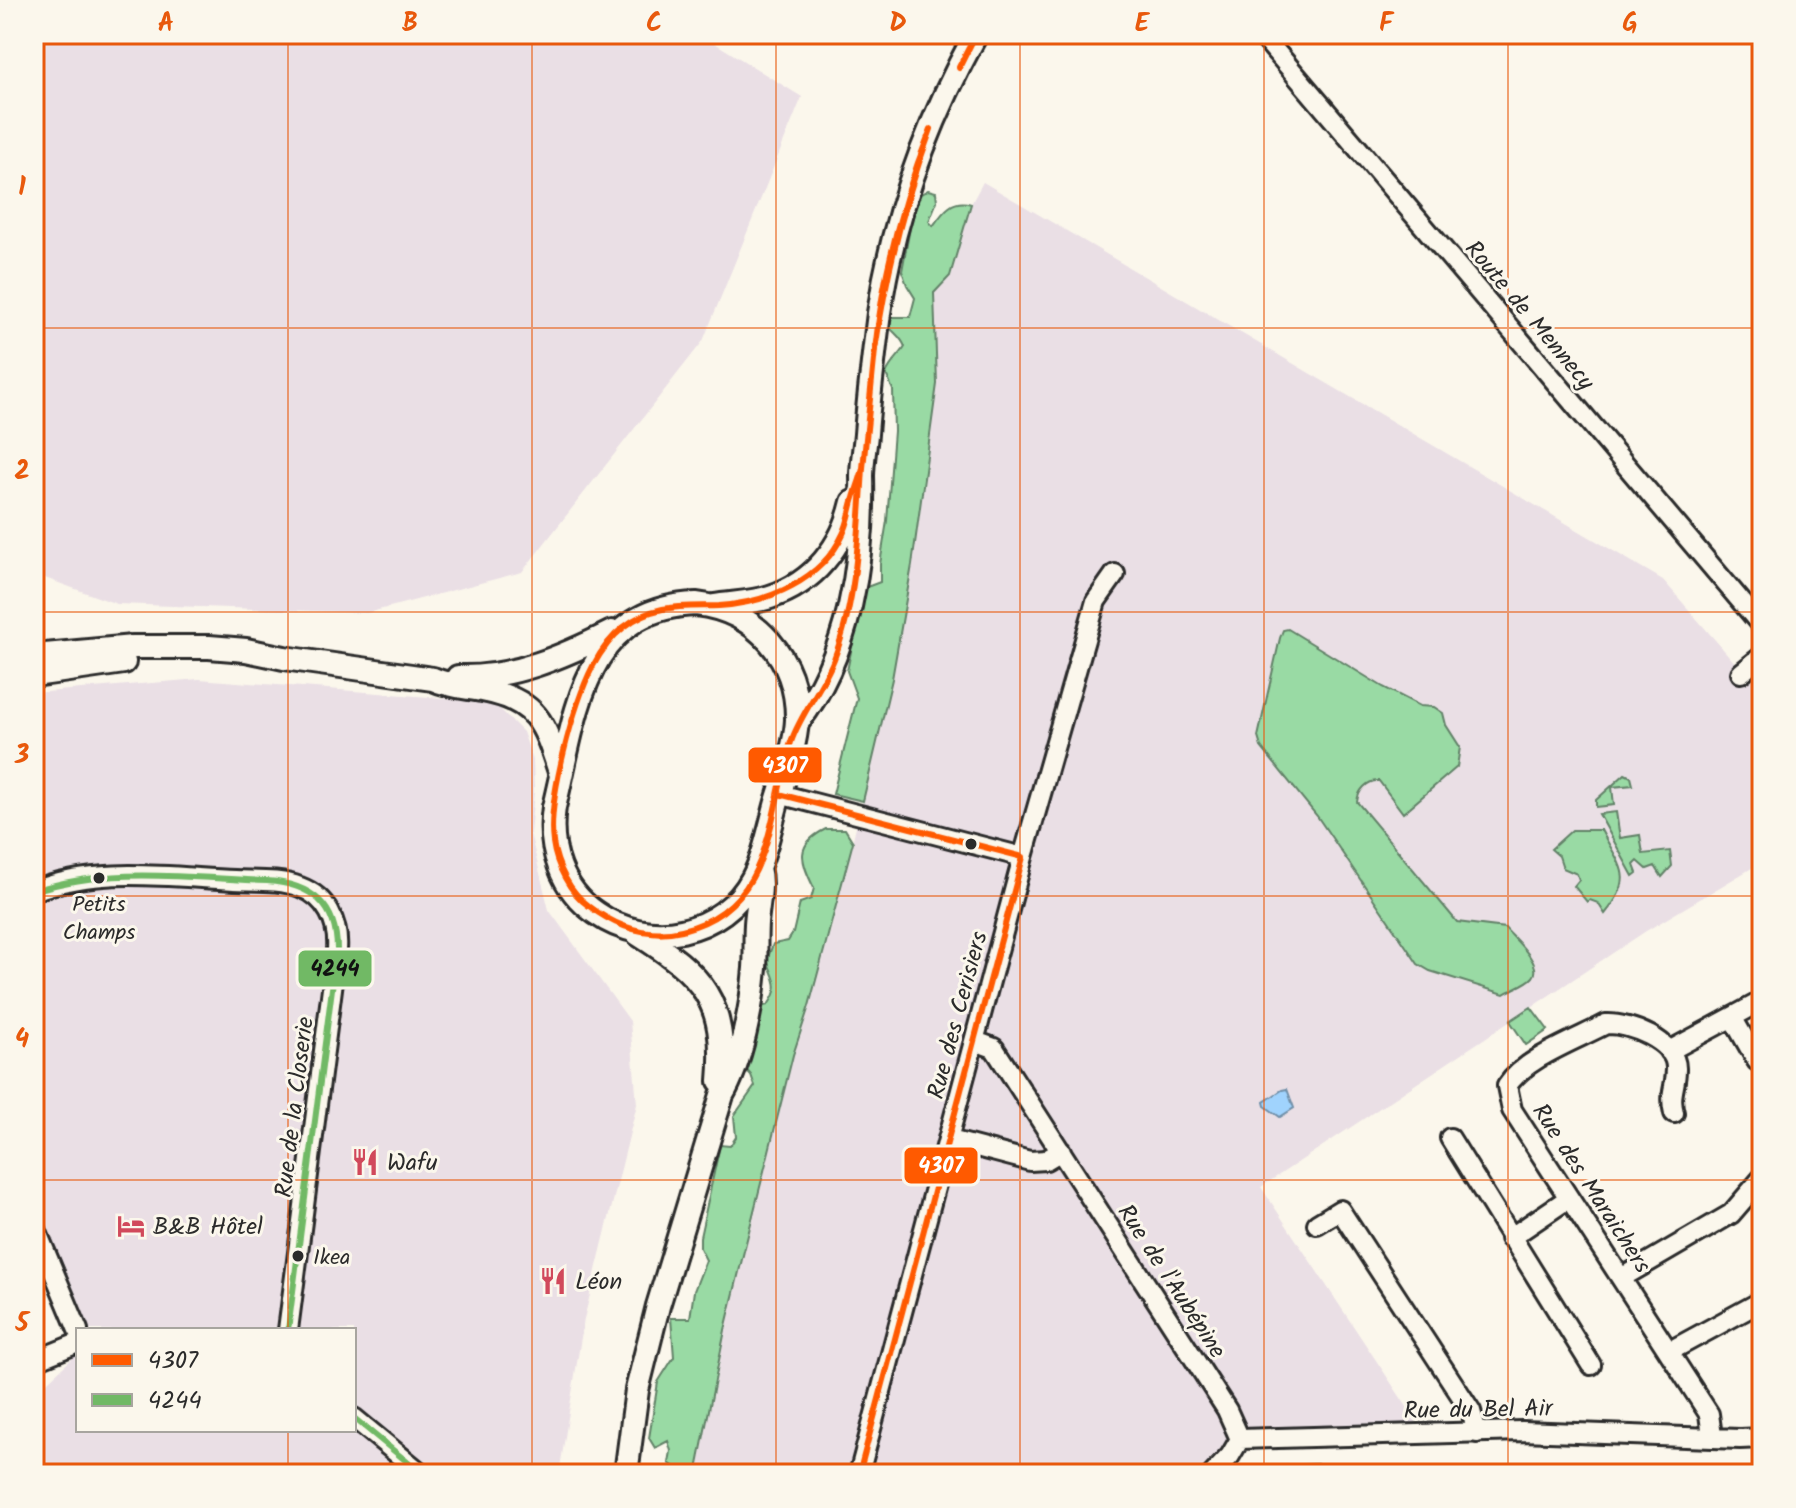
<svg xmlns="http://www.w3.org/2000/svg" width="1796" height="1508" viewBox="0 0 1796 1508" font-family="Kalam,sans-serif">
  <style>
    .built { fill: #eadfe5 }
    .green { fill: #99daa4; stroke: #628268; stroke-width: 2 }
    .water { fill: #a0d3fd; stroke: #7190a9; stroke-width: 2 }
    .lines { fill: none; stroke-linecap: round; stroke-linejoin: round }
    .minor-casing { stroke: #2b2b2b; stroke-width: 24 }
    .major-casing { stroke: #2b2b2b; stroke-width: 28 }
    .minor { stroke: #fbf7ec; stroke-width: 18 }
    .major { stroke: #fbf7ec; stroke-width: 22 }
    .bus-1-casing { stroke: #fbf7ec; stroke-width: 12 }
    .bus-2-casing { stroke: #fbf7ec; stroke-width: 12 }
    .bus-1 { stroke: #ff5a00; stroke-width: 6 }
    .bus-2 { stroke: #71b965; stroke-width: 6 }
    .grid { fill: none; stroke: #e8590c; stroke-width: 2; stroke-opacity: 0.55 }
    .bus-dot { fill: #2b2b2b; stroke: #fbf7ec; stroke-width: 3 }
    .labels { text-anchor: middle; stroke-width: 6; stroke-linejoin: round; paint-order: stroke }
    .bus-label { font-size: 22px; fill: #2b2b2b; stroke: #fbf7ec }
    .street-label { font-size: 24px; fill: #2b2b2b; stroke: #fbf7ec }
    .poi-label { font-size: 24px; fill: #2b2b2b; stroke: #fbf7ec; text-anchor: start }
    .line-badge { stroke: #fbf7ec; stroke-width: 3 }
    .badge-label { font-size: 22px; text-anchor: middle; font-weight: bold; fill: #fff }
    .pale-badge-label { font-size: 22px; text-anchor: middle; font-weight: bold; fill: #111 }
    .neatline { fill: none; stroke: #e8590c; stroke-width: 3 }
    .grid-label { font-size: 26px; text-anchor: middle; font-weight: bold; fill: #e8590c }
  </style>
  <rect width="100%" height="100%" fill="#fbf7ec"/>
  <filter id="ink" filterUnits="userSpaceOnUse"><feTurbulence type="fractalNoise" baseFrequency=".0125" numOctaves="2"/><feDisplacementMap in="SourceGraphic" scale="16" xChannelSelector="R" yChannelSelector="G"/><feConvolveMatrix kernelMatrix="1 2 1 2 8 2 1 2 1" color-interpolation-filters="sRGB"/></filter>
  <g filter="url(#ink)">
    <path class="built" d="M34,34H700L802,97L703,341L522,572L367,613L117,604L34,574Z
      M983,182L1663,580L1749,679L1762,674V862L1646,931L1261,1187L1415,1419L1420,1435L1241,1439L1214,1474H697L725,1330L793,1055L831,929L892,679L912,565L937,384L934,293L951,276L971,204Z
      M199,679L493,702L523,732L533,760L534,791L530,833L549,910L630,1021L637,1104L584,1319L559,1474H34V1394L78,1353V1430H354V1330H82L34,1203V693Z
      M34,1284L48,1317L43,1328L34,1333Z"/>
    <path class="green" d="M928,190L936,192L937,201L929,221L933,226C943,212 952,198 971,204L950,276L934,293L937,384L912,565L892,679L863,801L833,794L857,698L847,671L864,588L880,582V564L887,521L894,431L893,390L886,374C890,363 899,357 905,347C901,336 893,333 887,324L891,317H910L915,298L907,285L902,271L914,206L921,194Z
      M1288,629L1383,687L1420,706L1434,707L1443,713L1446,725L1460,747L1457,767L1403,813L1379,781C1367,780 1358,791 1357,802L1457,922L1505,928C1513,938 1544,964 1533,977C1527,984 1512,989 1504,994L1430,971L1418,964L1317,816L1261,747L1258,737L1280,638L1283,630Z
      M1625,774L1631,777L1633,785L1612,787L1614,805L1596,807V800Z
      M1616,812L1620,838L1640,835L1643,854L1670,851L1672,866L1662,877L1655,866L1647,869L1638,861L1634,865L1637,873L1633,876L1599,814Z
      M826,829H845L853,842L809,1006L793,1055L743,1255L725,1330L697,1470L680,1471L669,1463L671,1451L668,1441L655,1448L649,1438L658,1382L674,1357L671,1318H690L694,1291L706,1260L700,1248V1237L720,1145L730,1146L736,1137L734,1116L755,1086L751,1075L742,1065L758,1007L768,1005C782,985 774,980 767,960L773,944L788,941L793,933L800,903L811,899L814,888C800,860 795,844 826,829Z
      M1572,830H1601C1621,868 1636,877 1605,914L1598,903L1590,900L1587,902L1574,886L1579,880L1577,874L1563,868L1559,856L1551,849Z
      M1531,1007L1548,1030L1526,1045L1510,1021Z
      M1318,1464L1324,1474H1254L1269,1467Z"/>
    <path class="water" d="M1287,1089L1294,1108L1280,1117L1265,1106L1264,1102L1282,1090Z"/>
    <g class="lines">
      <g class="minor-casing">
        <path id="minor" d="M1261,34L1762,626
          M1741,673L1762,656
          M779,794L1023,857
          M34,891C97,866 167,877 234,880C254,881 281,879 300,887C327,897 339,923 337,950L288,1330
          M1732,1017L1757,1061
          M975,1041L994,1048L1227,1410L1240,1439
          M1669,1051L1762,1001
          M1674,1113C1669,1093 1676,1088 1676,1069C1677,1041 1629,1023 1606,1024C1576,1040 1525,1058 1507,1086L1512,1110L1709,1414L1712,1436
          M1450,1138L1591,1365
          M950,1140L1030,1161L1046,1160L1061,1151
          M1317,1224L1340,1210L1471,1411L1477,1433
          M34,1225L78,1330
          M1510,1238L1569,1198
          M1621,1278L1731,1214L1762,1178
          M1670,1351L1762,1301
          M34,1361L78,1343
          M354,1418L422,1474
          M1240,1439L1522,1431L1740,1439L1762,1438
          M859,1474L1023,857L1096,601L1115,574
          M1213,1474L1230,1456L1240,1439"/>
      </g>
      <g class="major-casing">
        <path id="major" d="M696,604C757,611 798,659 797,720C796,744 784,779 777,802C770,827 765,855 753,878C723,935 648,950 596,913C561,889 548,848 554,807C576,719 581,608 696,604Z
          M714,606C732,603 752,603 770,597C814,583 843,546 853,502
          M34,656L133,647H209L246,650L284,658L433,679C448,686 465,687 482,690C539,700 545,726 561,775
          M34,675L124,662
          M458,677C512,679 564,656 612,632
          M797,723C850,656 864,559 862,476C862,462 865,447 866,434C869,393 874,353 879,313C893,215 929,120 976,34
          M638,934C703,975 727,1001 720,1081
          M626,1474L637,1390L658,1306L722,1095C741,1063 752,1006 755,968C756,954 755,939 756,924C757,906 763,886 758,868"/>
      </g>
      <use href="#minor" class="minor"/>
      <use href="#major" class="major"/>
      <g class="bus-1-casing">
        <path id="bus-1" d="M976,34L959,68V67Z
          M875,350C883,274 902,200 931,129
          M875,350C886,274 904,201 931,129
          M863,468C859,531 857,599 834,659C822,689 801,713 791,742C768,814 774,908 682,930C647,938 616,927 589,906C570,893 556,865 553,842C547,801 574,703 593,666C601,651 611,637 624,627C654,603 684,607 719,606C768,603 822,580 843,534C849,522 850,510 854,498C857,487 861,478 863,468Z
          M863,468L875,350
          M863,468L875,350
          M779,794L1023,857
          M859,1474L1023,857"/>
      </g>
      <g class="bus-2-casing">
        <path id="bus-2" d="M34,891C110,866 189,878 267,881C311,884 337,904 337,950L288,1330
          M354,1418L422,1474"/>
      </g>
      <use href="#bus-1" class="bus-1"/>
      <use href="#bus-2" class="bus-2"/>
    </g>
  </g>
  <path class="grid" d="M288,34V1330M532,34V1474M776,34V1474M1020,34V1474M1264,34V1474M1508,34V1474M34,328H1762M34,612H1762M34,896H1762M34,1180H1762M288,1430V1474"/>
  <defs>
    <g id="restaurant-bare" transform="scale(2.16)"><path d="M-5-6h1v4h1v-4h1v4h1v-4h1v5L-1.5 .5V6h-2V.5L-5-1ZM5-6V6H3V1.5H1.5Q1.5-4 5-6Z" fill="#d1495b" stroke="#fbf7ec" stroke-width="2.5" paint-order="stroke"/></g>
    <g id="hotel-bare" transform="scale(2.16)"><path d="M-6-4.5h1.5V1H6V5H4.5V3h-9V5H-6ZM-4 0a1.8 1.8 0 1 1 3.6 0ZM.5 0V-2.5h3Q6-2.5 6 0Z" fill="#d1495b" stroke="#fbf7ec" stroke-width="2.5" paint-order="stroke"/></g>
  </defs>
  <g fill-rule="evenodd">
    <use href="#restaurant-bare" x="365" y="1162"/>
    <use href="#hotel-bare" x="131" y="1226"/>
    <use href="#restaurant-bare" x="553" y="1281"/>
  </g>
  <g class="bus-dot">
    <circle cx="971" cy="844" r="7"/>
    <circle cx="99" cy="878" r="7"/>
    <circle cx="298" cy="1256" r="7"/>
  </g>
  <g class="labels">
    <g class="bus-label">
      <text x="99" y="911">Petits<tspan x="99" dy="28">Champs</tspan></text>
      <text x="313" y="1264" text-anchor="start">Ikea</text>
    </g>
    <g class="street-label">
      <text transform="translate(1530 315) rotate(50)" y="8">Route de Mennecy</text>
      <text transform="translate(957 1015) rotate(-75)" y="8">Rue des Cerisiers</text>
      <text transform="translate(294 1107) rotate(-83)" y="8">Rue de la Closerie</text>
      <text transform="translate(1592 1188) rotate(57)" y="8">Rue des Maraichers</text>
      <text transform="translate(1172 1281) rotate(57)" y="8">Rue de l'Aubépine</text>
      <text transform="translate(1478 1409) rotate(-1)" y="8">Rue du Bel Air</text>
    </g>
    <g class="poi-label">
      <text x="387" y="1170">Wafu</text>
      <text x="153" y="1234">B&amp;B Hôtel</text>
      <text x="575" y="1289">Léon</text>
    </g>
  </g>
  <g class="line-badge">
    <rect x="747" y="746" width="76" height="38" rx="8" fill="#ff5a00"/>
    <rect x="297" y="949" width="76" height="39" rx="8" fill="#71b965"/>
    <rect x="903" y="1146" width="76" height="39" rx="8" fill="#ff5a00"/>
  </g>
  <g class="badge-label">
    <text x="785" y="773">4307</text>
    <text x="941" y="1173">4307</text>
  </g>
  <g class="pale-badge-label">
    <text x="335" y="976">4244</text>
  </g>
  <rect width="1796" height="1508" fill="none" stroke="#fbf7ec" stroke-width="88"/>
  <rect x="76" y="1328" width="280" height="104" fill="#fbf7ec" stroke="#a8a59f" stroke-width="2"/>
  <rect x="92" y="1354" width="40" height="12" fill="#ff5a00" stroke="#a8a59f" stroke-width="2"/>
  <text x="148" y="1368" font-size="24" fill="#2b2b2b">4307</text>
  <rect x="92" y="1394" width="40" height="12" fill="#71b965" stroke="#a8a59f" stroke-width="2"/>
  <text x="148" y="1408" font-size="24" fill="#2b2b2b">4244</text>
  <rect x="44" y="44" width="1708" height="1420" class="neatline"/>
  <g class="grid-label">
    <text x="166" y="31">A</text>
    <text x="410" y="31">B</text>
    <text x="654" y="31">C</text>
    <text x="898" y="31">D</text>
    <text x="1142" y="31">E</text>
    <text x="1386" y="31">F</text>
    <text x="1630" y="31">G</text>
    <text x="22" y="195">1</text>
    <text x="22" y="479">2</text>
    <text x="22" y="763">3</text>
    <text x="22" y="1047">4</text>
    <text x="22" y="1331">5</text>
  </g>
</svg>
